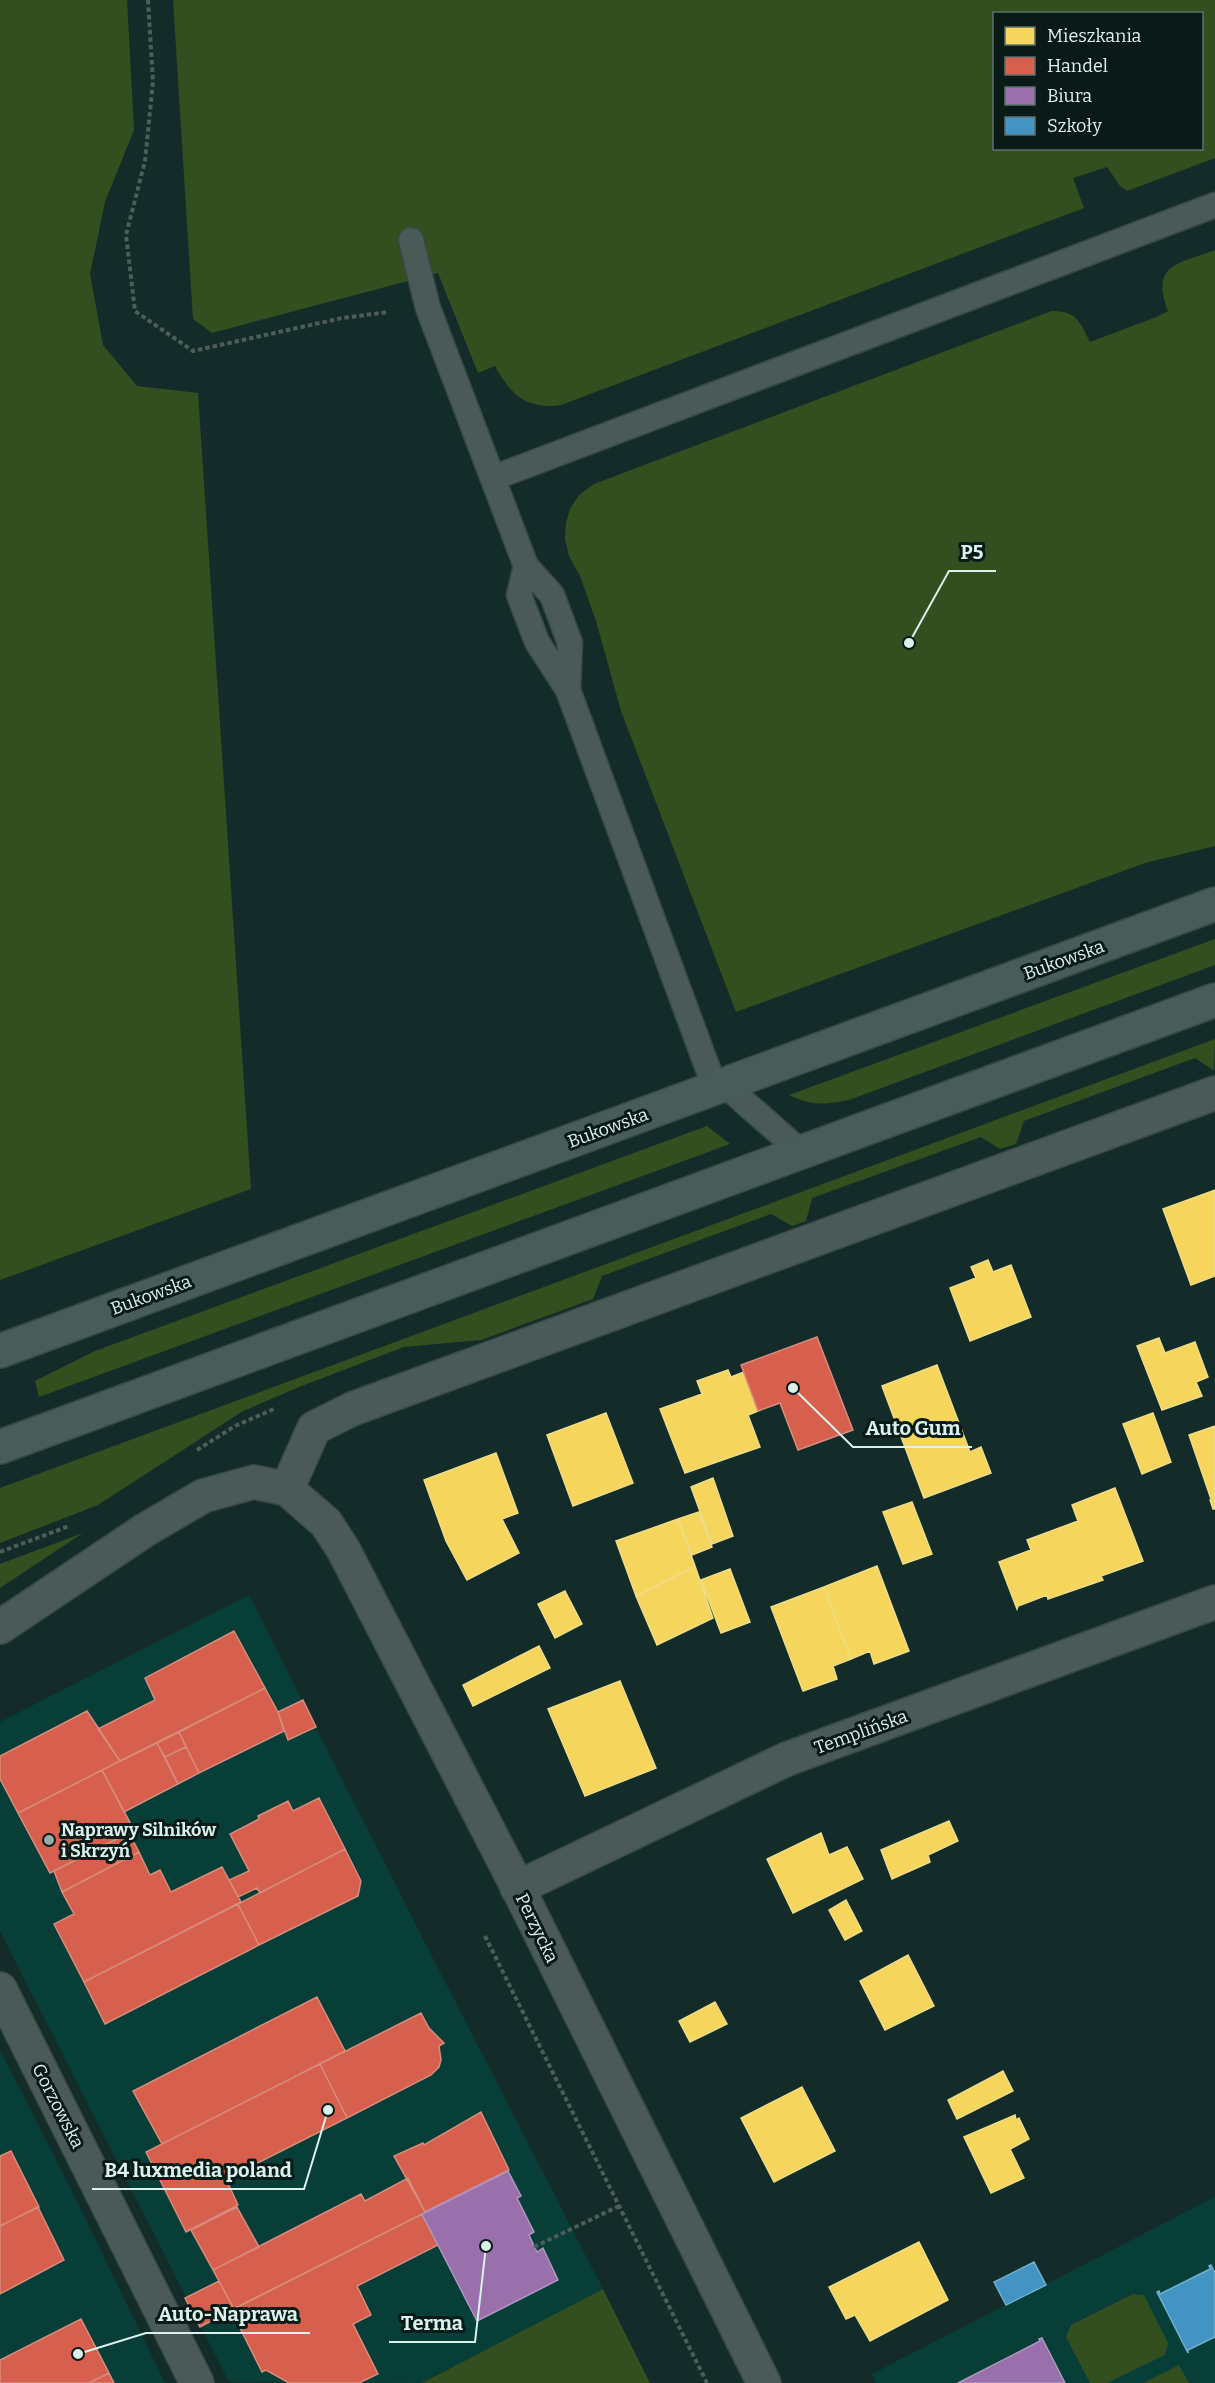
<svg xmlns="http://www.w3.org/2000/svg" width="1215" height="2383" viewBox="0 0 1215 2383" font-family="Bitter,serif">
  <style>
    .built { fill: #073e37 }
    .green { fill: #334f1f; fill-rule: evenodd }
    .homes { fill: #f6d55c; stroke: #eedd87; stroke-width: 1.5 }
    .shops { fill: #d6604d; stroke: #d88c7d; stroke-width: 1.5 }
    .offices { fill: #9970ab; stroke: #ad97be; stroke-width: 1.5 }
    .schools { fill: #4393c3; stroke: #71afcf; stroke-width: 1.5 }
    .lines { fill: none; stroke-linecap: round; stroke-linejoin: round }
    .service-casing { stroke: #374846; stroke-width: 27 }
    .minor-casing { stroke: #374846; stroke-width: 36 }
    .secondary-casing { stroke: #374846; stroke-width: 36 }
    .path { stroke: #4e5c5a; stroke-width: 4; stroke-dasharray: 4.5 3; stroke-linecap: butt }
    .service { stroke: #4a5a57; stroke-width: 24 }
    .minor { stroke: #4a5a57; stroke-width: 33 }
    .secondary { stroke: #485c59; stroke-width: 33 }
    .poi-dot { fill: #95aca8; stroke: #091a17; stroke-width: 2 }
    .labels { text-anchor: middle; stroke-width: 6; stroke-linejoin: round; paint-order: stroke }
    .street-label { font-size: 18px; fill: #dbf1ec; stroke: #091a17 }
    .poi-label { font-size: 18px; font-weight: bold; fill: #dbf1ec; stroke: #091a17; text-anchor: start }
    .leader { fill: none; stroke: #dbf1ec; stroke-width: 2 }
    .callout-dot { fill: #dbf1ec; stroke: #091a17; stroke-width: 2 }
    .callout-label { font-size: 20px; text-anchor: middle; font-weight: bold; fill: #dbf1ec; stroke: #091a17; stroke-width: 6; stroke-linejoin: round; paint-order: stroke }
  </style>
  <rect width="100%" height="100%" fill="#142c29"/>
  <path class="built" d="M249,1595L418,1929L603,2289L422,2383L229,2382L0,1931V1722Z
    M0,2050L72,2191L165,2383H0Z
    M1215,2197V2383H876L872,2374Z"/>
  <path class="green" d="M0,0H127L134,130L105,202L90,274L103,345L137,386L198,393L251,1189L0,1280Z
    M173,0H1215V158L1127,191L1120,186L1107,167L1073,178L1084,208L561,405C526,410 511,395 495,366L478,373L438,273L212,333L193,319ZM994,14H1202V148H994Z
    M1215,250V846L1145,863L736,1012L621,711L596,621L580,576L569,556L565,539L566,523L570,509L579,495L594,484L1052,311C1077,311 1080,322 1090,342L1159,316L1168,311C1150,264 1178,264 1215,250Z
    M1215,939V965L849,1100C824,1105 813,1106 789,1095Z
    M1215,1039L1214,1071L1195,1058L1024,1121L1016,1144L1000,1149L981,1137L812,1198L806,1221L792,1226L771,1214L602,1276L593,1299L481,1340L404,1347L299,1387L243,1411L98,1505L0,1543V1488Z
    M707,1126L730,1144L39,1397L35,1381L95,1351Z
    M83,1533L0,1588V1564Z
    M603,2289L650,2383H422Z
    M1133,2294L1144,2295L1168,2343L1165,2355L1107,2383H1090L1066,2337L1071,2325Z
    M1179,2365L1189,2383H1143Z"/>
  <path class="homes" d="M1215,1190V1276L1191,1285L1163,1209Z
    M988,1260L993,1272L1011,1265L1031,1317L970,1341L950,1288L976,1278L971,1267Z
    M1159,1338L1165,1353L1195,1342L1208,1377L1196,1382L1202,1396L1162,1410L1137,1346Z
    M937,1365L970,1452L981,1447L991,1473L924,1498L882,1386Z
    M728,1370L731,1377L744,1372L758,1411L748,1415L760,1447L685,1473L660,1409L702,1394L697,1381Z
    M606,1413L633,1483L573,1506L547,1435Z
    M1153,1413L1171,1462L1142,1474L1123,1424Z
    M1215,1426V1509H1213L1210,1500L1211,1499L1189,1435Z
    M496,1453L518,1513L502,1519L519,1553L467,1580L446,1541L424,1480Z
    M713,1478L733,1536L712,1544L691,1487Z
    M1115,1488L1143,1561L1101,1576L1103,1580L1048,1599L1047,1595L1018,1606L1017,1609L999,1562L1031,1550L1027,1540L1078,1521L1072,1505Z
    M912,1502L932,1554L903,1564L883,1512Z
    M699,1512L712,1547L692,1555L678,1519Z
    M678,1519L695,1566L636,1596L616,1541Z
    M695,1566L713,1618L657,1645L636,1596Z
    M877,1566L909,1651L874,1664L870,1651L851,1659L824,1587Z
    M730,1569L750,1622L721,1633L701,1580Z
    M824,1587L851,1659L833,1666L837,1679L803,1691L771,1607Z
    M565,1591L582,1624L555,1638L538,1604Z
    M539,1646L550,1668L473,1706L463,1685Z
    M620,1681L656,1768L585,1796L548,1709Z
    M949,1821L958,1841L928,1855L930,1862L892,1879L881,1850Z
    M821,1833L829,1855L847,1847L863,1879L793,1913L767,1859Z
    M846,1900L862,1931L845,1940L829,1910Z
    M908,1955L934,2006L885,2030L860,1981Z
    M715,2002L727,2024L690,2042L679,2021Z
    M1003,2071L1013,2091L957,2119L948,2100Z
    M802,2087L835,2151L774,2182L741,2118Z
    M1015,2115L1016,2120L1019,2118L1029,2139L1010,2149L1024,2178L991,2193L964,2137Z
    M919,2242L948,2300L870,2341L855,2315L846,2319L829,2287Z"/>
  <path class="shops" d="M817,1337L853,1430L798,1450L780,1403L758,1411L741,1365Z
    M234,1631L265,1688L120,1761L98,1729L155,1700L145,1678Z
    M265,1688L278,1712L284,1731L199,1773L179,1732Z
    M303,1700L316,1727L288,1740L278,1712Z
    M87,1711L120,1761L18,1813L0,1779V1756Z
    M179,1732L186,1747L165,1757L157,1743Z
    M157,1743L178,1784L124,1812L102,1770Z
    M186,1747L199,1773L178,1784L165,1757Z
    M102,1770L134,1830L50,1873L18,1813Z
    M319,1798L345,1849L260,1893L257,1888L238,1897L229,1880L249,1871L230,1834L259,1819L258,1816L288,1801L293,1811Z
    M129,1833L139,1852L62,1892L54,1871Z
    M345,1849L361,1881L358,1896L259,1945L238,1904Z
    M139,1852L150,1875L160,1870L171,1892L222,1867L241,1902L84,1982L54,1924L74,1914L62,1892Z
    M238,1904L259,1945L105,2024L84,1982Z
    M317,1997L345,2051L162,2144L133,2091Z
    M421,2013L429,2028L444,2043L439,2046L441,2060L439,2067L431,2075L347,2118L320,2064Z
    M320,2064L347,2118L226,2179L238,2205L186,2232L146,2152Z
    M481,2112L509,2170L425,2212L394,2156L423,2143L424,2145Z
    M11,2151L39,2207L0,2226V2156Z
    M408,2178L425,2212L422,2214L234,2309L213,2270L361,2194L365,2201Z
    M38,2207L64,2260L0,2294V2226Z
    M237,2207L259,2247L213,2270L191,2230Z
    M422,2214L438,2245L357,2286L371,2315L353,2324L378,2374L359,2383H289L266,2370L262,2372L231,2310Z
    M219,2281L234,2309L200,2327L185,2298Z
    M81,2319L109,2373L89,2383H0V2360Z
    M109,2373L114,2383H89Z"/>
  <path class="offices" d="M508,2171L521,2196L517,2198L534,2232L529,2235L537,2252L543,2248L558,2280L477,2321L422,2214Z
    M1042,2338L1065,2383H958L1040,2341L1039,2339Z"/>
  <path class="schools" d="M1034,2262L1046,2285L1006,2305L994,2282Z
    M1211,2265L1215,2273V2337L1188,2350V2353L1157,2292L1159,2291L1160,2294L1210,2269L1209,2266Z"/>
  <g class="lines">
    <g class="service-casing">
      <path id="service" d="M411,240L428,308L526,566L552,595L570,643L568,690
        M493,478L1215,205
        M526,566L519,595L537,642L568,690L715,1088
        M725,1085L801,1152"/>
    </g>
    <g class="minor-casing">
      <path id="minor" d="M287,1489L314,1428L352,1409L1215,1093
        M0,1627L145,1530L203,1496L254,1482L287,1489L326,1523L343,1549L515,1882L764,2383
        M517,1888L787,1759L1215,1602
        M0,1989L197,2383"/>
    </g>
    <g class="secondary-casing">
      <path id="secondary" d="M0,1351L1215,904
        M0,1447L1215,1000"/>
    </g>
    <path class="path" d="M148,0L153,81L145,161L126,235L135,311L193,351L342,318L389,312
      M197,1450L235,1426L274,1409
      M0,1552L69,1526
      M485,1936L707,2383
      M534,2247L619,2206"/>
    <use href="#service" class="service"/>
    <use href="#minor" class="minor"/>
    <use href="#secondary" class="secondary"/>
  </g>
  <circle class="poi-dot" cx="49" cy="1840" r="6"/>
  <g class="labels">
    <g class="street-label">
      <text transform="translate(1064 960) rotate(-20)" y="6">Bukowska</text>
      <text transform="translate(608 1128) rotate(-20)" y="6">Bukowska</text>
      <text transform="translate(151 1295) rotate(-20)" y="6">Bukowska</text>
      <text transform="translate(861 1732) rotate(-20)" y="6">Templińska</text>
      <text transform="translate(537 1928) rotate(64)" y="6">Perzycka</text>
      <text transform="translate(58 2106) rotate(63)" y="6">Gorzowska</text>
    </g>
    <g class="poi-label">
      <text x="61" y="1836">Naprawy Silników<tspan x="61" dy="21">i Skrzyń</tspan></text>
    </g>
  </g>
  <path class="leader" d="M909 643L949 571H996M793 1388L853 1447H972M328 2110L304 2189H92M78 2354L146 2333H310M486 2246L475 2342H389"/>
  <g class="callout-dot">
    <circle cx="909" cy="643" r="6"/>
    <circle cx="793" cy="1388" r="6"/>
    <circle cx="328" cy="2110" r="6"/>
    <circle cx="78" cy="2354" r="6"/>
    <circle cx="486" cy="2246" r="6"/>
  </g>
  <g class="callout-label">
    <text x="972" y="559">P5</text>
    <text x="913" y="1435">Auto Gum</text>
    <text x="198" y="2177">B4 luxmedia poland</text>
    <text x="228" y="2321">Auto-Naprawa</text>
    <text x="432" y="2330">Terma</text>
  </g>
  <rect x="993" y="12" width="210" height="138" fill="#091a17" stroke="#5d706c" stroke-width="1.5"/>
  <rect x="1005" y="27" width="30" height="18" fill="#f6d55c" stroke="#5d706c" stroke-width="1.5"/>
  <text x="1047" y="42" font-size="18" fill="#dbf1ec">Mieszkania</text>
  <rect x="1005" y="57" width="30" height="18" fill="#d6604d" stroke="#5d706c" stroke-width="1.5"/>
  <text x="1047" y="72" font-size="18" fill="#dbf1ec">Handel</text>
  <rect x="1005" y="87" width="30" height="18" fill="#9970ab" stroke="#5d706c" stroke-width="1.5"/>
  <text x="1047" y="102" font-size="18" fill="#dbf1ec">Biura</text>
  <rect x="1005" y="117" width="30" height="18" fill="#4393c3" stroke="#5d706c" stroke-width="1.5"/>
  <text x="1047" y="132" font-size="18" fill="#dbf1ec">Szkoły</text>
</svg>
